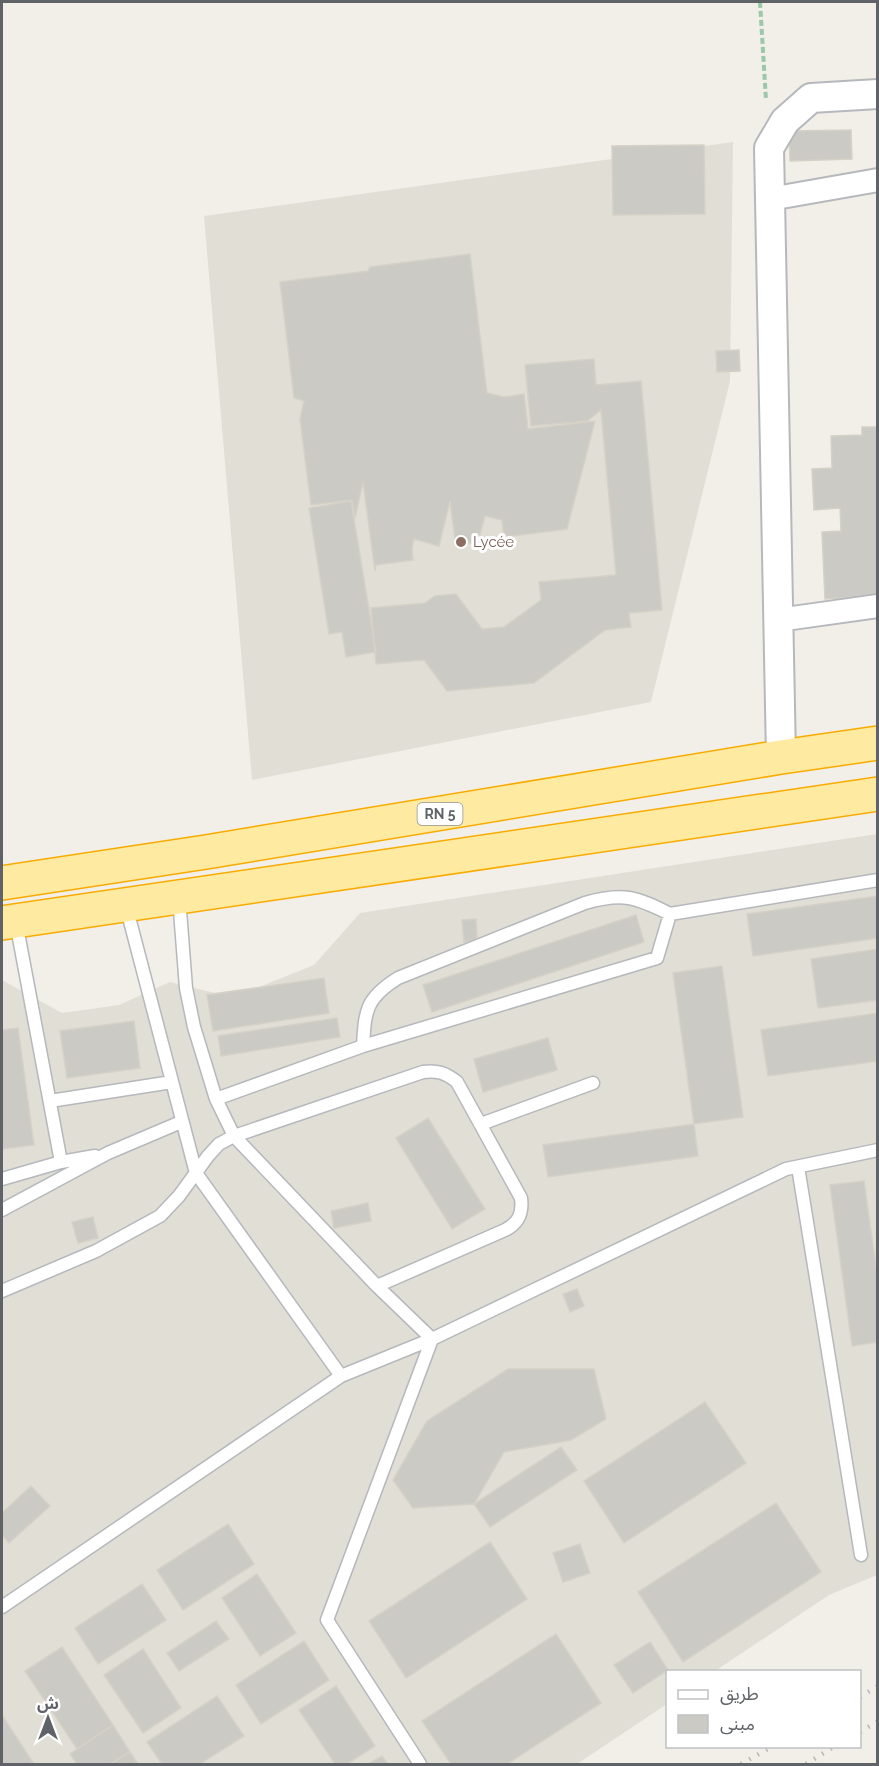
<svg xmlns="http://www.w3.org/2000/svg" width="879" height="1766" viewBox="0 0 879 1766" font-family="Raleway,'Noto Sans Arabic',sans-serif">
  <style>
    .education { fill: #e1ded6 }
    .building { fill: #cccac5; stroke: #d6d1c6; stroke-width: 1.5 }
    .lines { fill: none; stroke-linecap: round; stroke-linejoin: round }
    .service-casing { stroke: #b5b8bc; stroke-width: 15 }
    .minor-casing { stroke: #b5b8bc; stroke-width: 26 }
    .tertiary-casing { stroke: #b5b8bc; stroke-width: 32 }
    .trunk-casing { stroke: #f9ab00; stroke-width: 36 }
    .path { stroke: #9cc7a9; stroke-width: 4; stroke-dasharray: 6 3; stroke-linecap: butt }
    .service { stroke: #fff; stroke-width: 12 }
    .minor { stroke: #fff; stroke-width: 22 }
    .tertiary { stroke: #fff; stroke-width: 28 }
    .trunk { stroke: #feeaa1; stroke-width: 33 }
    .rail { stroke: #b6b7b8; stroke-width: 4.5; stroke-dasharray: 1.5 8; stroke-linecap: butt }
    .education-dot { fill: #8d6e63; stroke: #fff; stroke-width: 2 }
    .labels { text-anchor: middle; stroke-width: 6; stroke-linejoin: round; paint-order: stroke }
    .shield { fill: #fff; stroke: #8f9295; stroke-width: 1.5 }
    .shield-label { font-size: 14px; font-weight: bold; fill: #5f6368 }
    .education-label { font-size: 15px; fill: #785e54; stroke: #fff; text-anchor: start }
  </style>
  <rect width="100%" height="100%" fill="#f1efe8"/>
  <path class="education" d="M733,142L730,381L651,702L252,780L204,216Z
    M877,834V1575L829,1595L715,1671L668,1672L667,1704L577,1764H2V980L62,1013L119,1005L170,982L215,993L259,987L314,965L360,913Z"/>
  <path class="building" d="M851,130L852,159L790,161L789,131Z
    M704,145L705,214L613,215L612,146Z
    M470,254L487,393L504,397L524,394L528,429L595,421L567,529L504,537L502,520L485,516L477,545L455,540L450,501L439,546L414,539L412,549L413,560L376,565L375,571L363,482L355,518L352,500L311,505L300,419L304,401L294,398L280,282L368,271L370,267Z
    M739,350L740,371L717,372L716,351Z
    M594,359L596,385L641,381L662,610L629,613L631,627L605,630L534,683L447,691L424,660L376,664L371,608L425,603L435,596L456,594L482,629L504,627L541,600L539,582L616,575L601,410L587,421L531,426L525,365Z
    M862,427H878V596L825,599L822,532L841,531L840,508L814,510L812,469L832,468L831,436L862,435Z
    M351,501L376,652L346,657L342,632L329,634L309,508Z
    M878,896V938L753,956L747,914Z
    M636,915L644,942L432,1012L423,985Z
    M476,919L477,941L464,942L462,920Z
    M878,949V1000L818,1008L811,959Z
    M722,966L743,1117L694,1124L673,973Z
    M324,978L329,1013L213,1031L207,995Z
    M878,1013V1061L768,1076L761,1030Z
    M337,1018L340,1037L221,1056L218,1036Z
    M134,1021L140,1068L67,1078L60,1031Z
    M18,1028L34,1145L2,1149V1030Z
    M548,1038L557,1070L483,1092L474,1059Z
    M428,1118L485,1209L452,1229L396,1138Z
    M694,1124L698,1156L548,1177L543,1145Z
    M864,1181L878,1281V1342L852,1346L830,1185Z
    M368,1203L371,1221L334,1228L331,1211Z
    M93,1217L98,1238L78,1243L72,1222Z
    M577,1289L584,1306L570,1312L563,1294Z
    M508,1369H594L606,1419L571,1440L504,1452L474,1504L413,1508L393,1480L427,1421Z
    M705,1402L746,1463L624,1543L584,1481Z
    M561,1447L577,1470L490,1527L474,1504Z
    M31,1486L50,1506L9,1543L2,1535V1513Z
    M776,1503L821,1572L683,1662L638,1592Z
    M228,1524L254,1564L183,1610L157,1570Z
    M490,1542L527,1599L406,1678L369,1621Z
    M580,1544L590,1573L563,1582L553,1553Z
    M257,1574L296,1633L260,1656L222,1598Z
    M142,1584L166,1620L98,1664L75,1628Z
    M216,1621L229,1639L179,1671L167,1653Z
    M556,1634L601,1703L507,1764H451L422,1721Z
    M304,1641L329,1680L261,1724L236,1685Z
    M650,1642L668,1670L633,1693L614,1665Z
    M62,1647L113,1725L77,1749L25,1671Z
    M143,1649L181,1708L143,1733L104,1675Z
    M336,1686L375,1746L347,1764H335L299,1710Z
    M217,1696L244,1736L200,1764H162L147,1742Z
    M2,1715L34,1764H2Z
    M113,1725L130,1752L110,1764H77L70,1754Z
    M130,1752L138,1764H110Z
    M382,1756L388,1764H368Z"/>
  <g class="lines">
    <g class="service-casing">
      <path id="service" d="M179,898L186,988L194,1027L216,1099L234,1136L377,1286L432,1339L786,1169L878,1150
        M16,922L61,1162
        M363,1046C365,1010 366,998 398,978L585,903C623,892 636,897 670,914
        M216,1099L363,1046L657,958L670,914L878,880
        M50,1101L172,1082
        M481,1124L593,1083
        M798,1167L861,1555
        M2,1179L61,1162L95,1156
        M2,1210L108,1153L181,1122
        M2,1291L96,1251L160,1216L179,1196L208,1156L219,1144L234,1136L423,1072C437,1070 446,1073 457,1082L521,1198C523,1213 519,1223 505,1230L377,1286
        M341,1376L432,1339L327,1620L420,1764
        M2,1607L341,1376L196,1173L126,906"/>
    </g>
    <g class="minor-casing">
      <path id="minor" d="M770,199L878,180
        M778,620L878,606"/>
    </g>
    <g class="tertiary-casing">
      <path id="tertiary" d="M781,757L769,148L785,121L811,98L878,94"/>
    </g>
    <g class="trunk-casing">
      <path id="trunk" d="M2,883L206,852L781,757L878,743
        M2,923L878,794"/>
    </g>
    <path class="path" d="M760,2L766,100"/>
    <use href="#service" class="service"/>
    <use href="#minor" class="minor"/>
    <use href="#tertiary" class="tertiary"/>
    <use href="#trunk" class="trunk"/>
    <path class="rail" d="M860,1697L878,1686
      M860,1732L878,1721
      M741,1764L773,1746
      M806,1764L835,1746"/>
  </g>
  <circle class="education-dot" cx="461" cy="542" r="6"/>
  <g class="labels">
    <rect class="shield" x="417.5" y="803" width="45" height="22" rx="4.5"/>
    <g class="shield-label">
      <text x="440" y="819">RN 5</text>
    </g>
    <g class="education-label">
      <text x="473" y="547">Lycée</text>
    </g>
  </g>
  <rect width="879" height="1766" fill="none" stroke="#5f6368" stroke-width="6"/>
  <rect x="666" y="1670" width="195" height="78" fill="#ffffff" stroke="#bfc1c3" stroke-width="1.5"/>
  <rect x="678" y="1690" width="30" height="9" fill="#ffffff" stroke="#bfc1c3" stroke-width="1.5"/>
  <text x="720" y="1700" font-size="18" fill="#5f6368">طريق</text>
  <rect x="678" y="1715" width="30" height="18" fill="#cccac5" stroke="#bfc1c3" stroke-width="1.5"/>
  <text x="720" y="1730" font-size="18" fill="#5f6368">مبنى</text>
  <g transform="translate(48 1718)" stroke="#ffffff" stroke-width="4.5" paint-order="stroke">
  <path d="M0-4.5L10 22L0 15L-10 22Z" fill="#5f6368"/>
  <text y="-9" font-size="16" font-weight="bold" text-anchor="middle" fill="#5f6368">ش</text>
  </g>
</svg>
